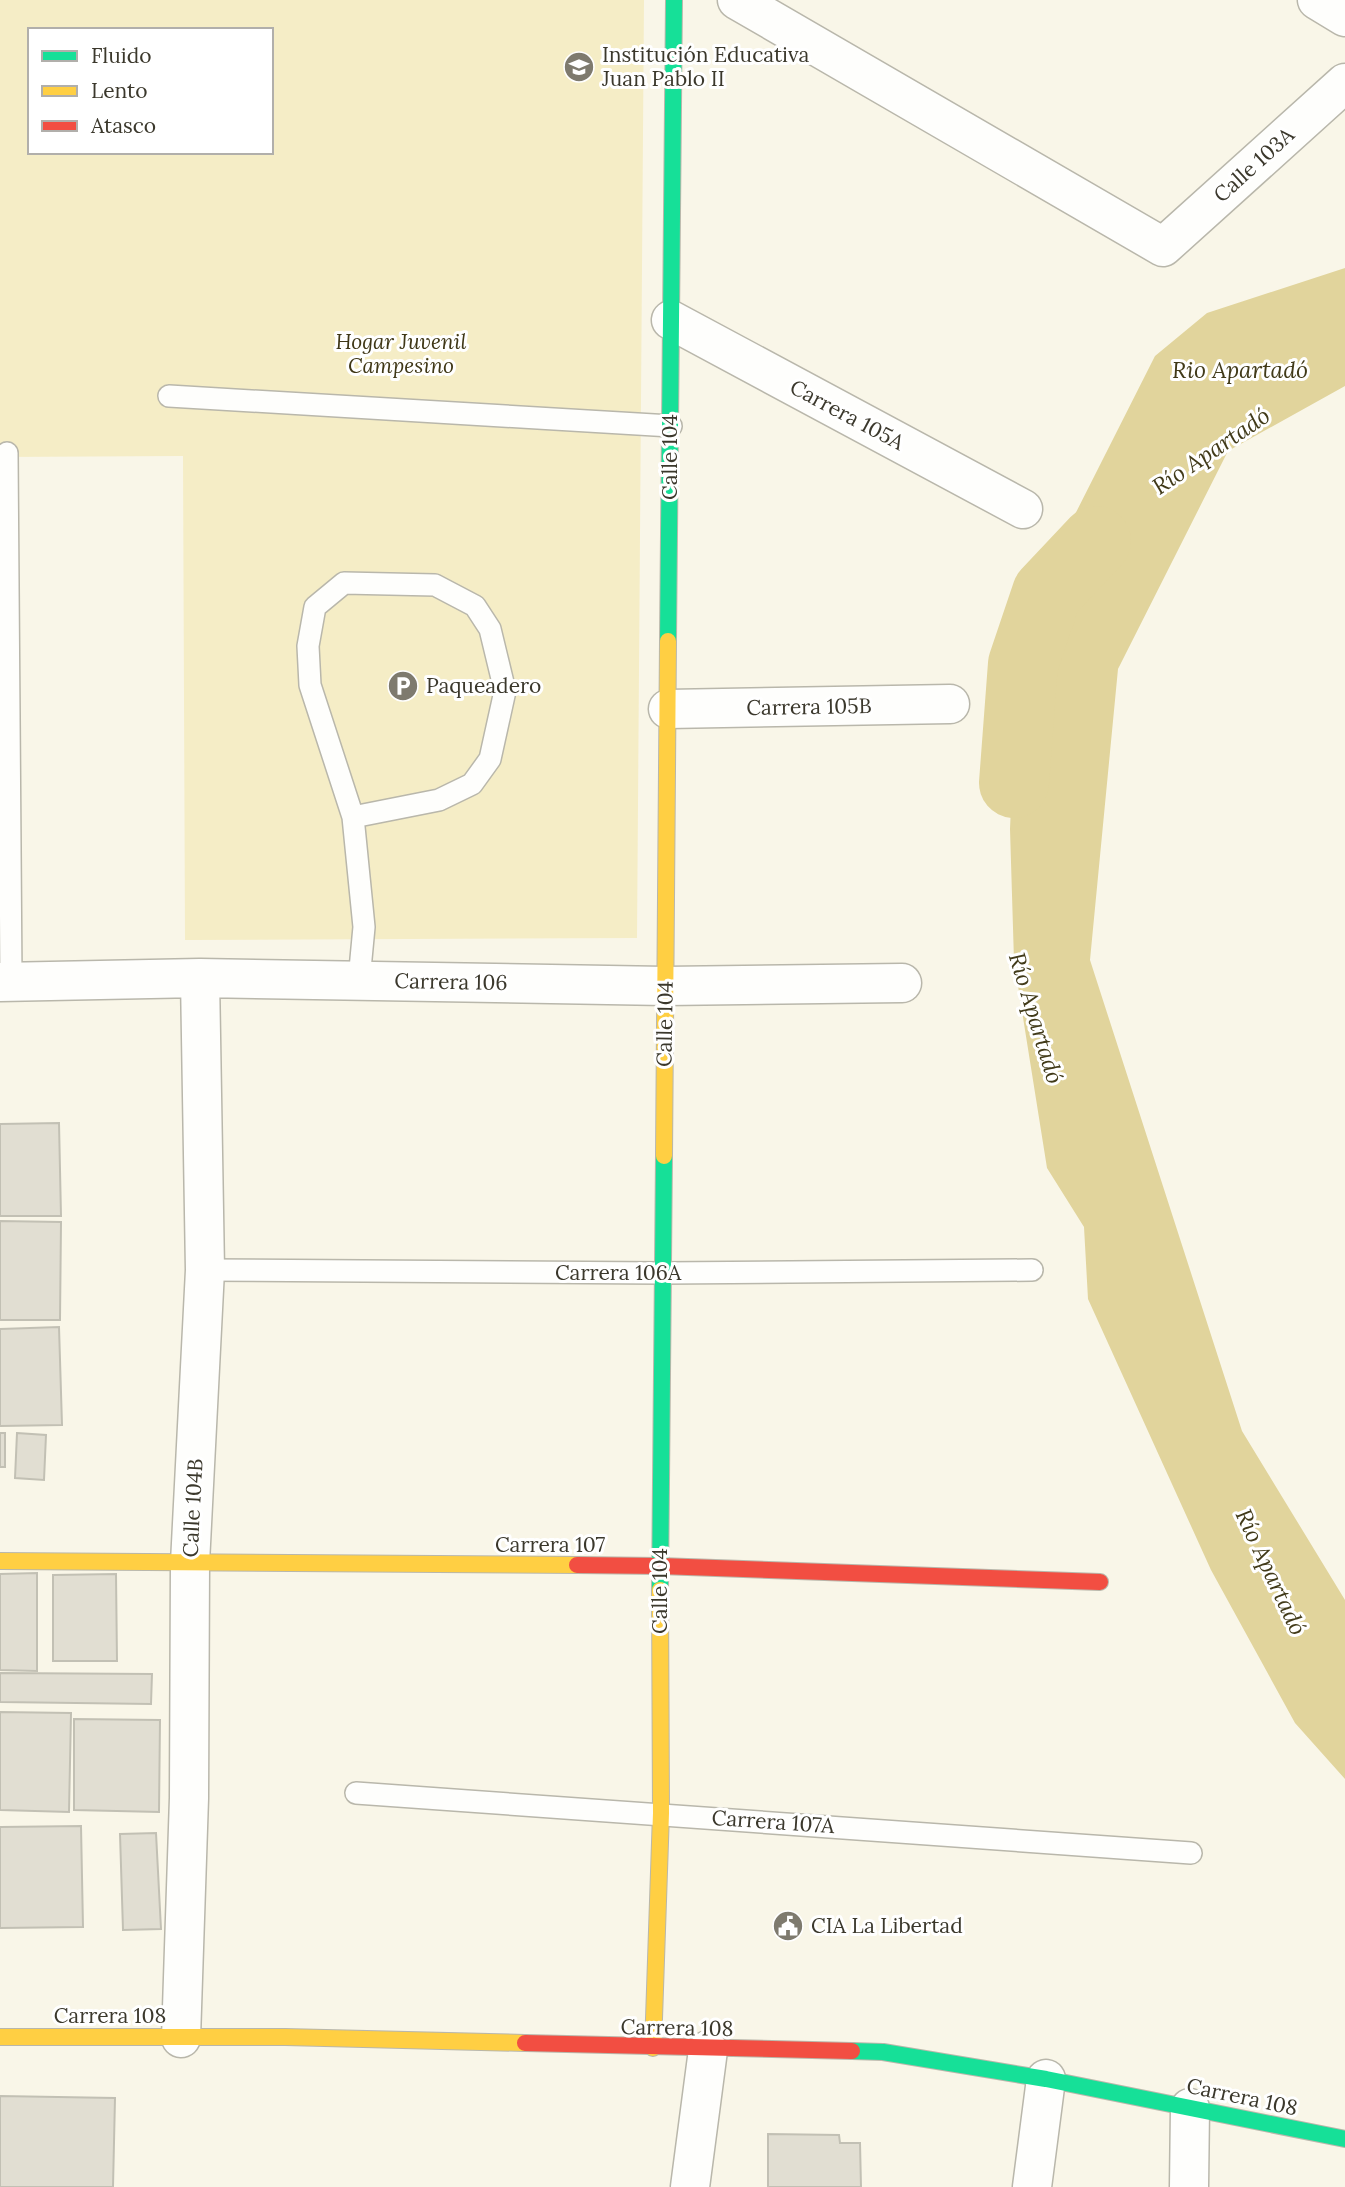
<svg xmlns="http://www.w3.org/2000/svg" width="1345" height="2187" viewBox="0 0 1345 2187" font-family="Lora,serif">
  <style>
    .green { fill: #f5edc6; fill-rule: evenodd }
    .water { fill: #e1d49c }
    .lines { fill: none; stroke-linecap: round; stroke-linejoin: round }
    .river { stroke: #e1d49c; stroke-width: 70 }
    .building { fill: #e1ded2; stroke: #c2c0b4; stroke-width: 2 }
    .lane-casing { stroke: #b9b7ab; stroke-width: 24 }
    .street-casing { stroke: #b9b7ab; stroke-width: 41 }
    .fast-casing { stroke: #b9b7ab; stroke-width: 18 }
    .slow-casing { stroke: #b9b7ab; stroke-width: 18 }
    .jam-casing { stroke: #b9b7ab; stroke-width: 18 }
    .lane { stroke: #fefefc; stroke-width: 21 }
    .street { stroke: #fefefc; stroke-width: 38 }
    .fast { stroke: #16e098; stroke-width: 16 }
    .slow { stroke: #ffcf43; stroke-width: 16 }
    .jam { stroke: #f24e42; stroke-width: 16 }
    .labels { text-anchor: middle; stroke-width: 6; stroke-linejoin: round; paint-order: stroke }
    .poi-label { font-size: 21px; fill: #3b382c; stroke: #fff; text-anchor: start }
    .street-label { font-size: 21px; fill: #3b382c; stroke: #fff }
    .park-label { font-size: 21px; font-style: italic; fill: #3f3716; stroke: #fff }
    .water-label { font-size: 23px; font-style: italic; fill: #413a19; stroke: #fff }
  </style>
  <rect width="100%" height="100%" fill="#f9f6e8"/>
  <path class="green" d="M0,0H644L637,938L185,940L183,456L0,457ZM30,30H271V152H30Z"/>
  <path class="water" d="M1345,268V386L1228,451L1118,669L1090,960L1242,1431L1345,1600V1779L1295,1723L1211,1570L1088,1299L1084,1227L1047,1168L1014,961L1010,829L1015,712L1056,552L1155,356L1207,313Z"/>
  <g class="lines">
    <path class="river" d="M1014,783L1023,664L1047,593L1096,541"/>
  </g>
  <path class="building" d="M59,1123L61,1216H0V1124Z
    M0,1221L61,1222L60,1320H0Z
    M59,1327L62,1425L0,1426V1329Z
    M0,1433H5V1467H0Z
    M17,1433L46,1435L44,1480L15,1478Z
    M37,1573V1671L0,1670V1574Z
    M116,1574L117,1661H53V1575Z
    M0,1673L152,1674L151,1704L0,1702Z
    M0,1712L71,1713L69,1812L0,1810Z
    M74,1719L160,1720L159,1812L74,1810Z
    M81,1826L83,1927L0,1928V1827Z
    M156,1833L161,1929L123,1930L120,1834Z
    M0,2096L115,2098L113,2187H0Z
    M768,2134L839,2135L840,2143H860L861,2187H768Z"/>
  <g class="lines">
    <g class="lane-casing">
      <path id="lane" d="M169,396L671,426
        M7,453L11,981
        M353,817L439,800L472,784L490,759L505,691L490,629L475,606L435,585L344,583L315,607L308,646L310,685L353,817L364,927L359,980
        M205,1270L663,1273L1032,1270
        M356,1793L1191,1853"/>
    </g>
    <g class="street-casing">
      <path id="street" d="M737,0L1163,247L1345,83
        M1317,0L1345,17
        M671,320L1023,509
        M668,709L950,704
        M0,982L200,978L665,986L902,983
        M181,2038L189,1798L190,1563L205,1270L200,978
        M690,2187L708,2050
        M1032,2187L1046,2079
        M1189,2187L1190,2108"/>
    </g>
    <g class="fast-casing">
      <path id="fast" d="M668,641L674,0
        M660,1590L664,1156
        M852,2051L883,2052L1046,2079L1345,2139"/>
    </g>
    <g class="slow-casing">
      <path id="slow" d="M664,1156L668,641
        M0,1561L577,1565
        M0,2037H285L525,2043
        M653,2048L661,1813L660,1590"/>
    </g>
    <g class="jam-casing">
      <path id="jam" d="M577,1565L660,1566L1100,1582
        M525,2043L852,2051"/>
    </g>
    <use href="#lane" class="lane"/>
    <use href="#street" class="street"/>
    <use href="#fast" class="fast"/>
    <use href="#slow" class="slow"/>
    <use href="#jam" class="jam"/>
  </g>
  <defs>
    <g id="school-disc" transform="scale(1.575)"><circle r="9.5" fill="#7e7a6e" stroke="#fff"/><path d="M0-5L7-2L0 1L-7-2ZM-4 1L0 2.5L4 1V4Q0 6-4 4Z" fill="#fff"/></g>
    <g id="parking-disc" transform="scale(1.575)"><circle r="9.5" fill="#7e7a6e" stroke="#fff"/><path d="M-3.5-5.5H1a3.5 3.5 0 0 1 0 7H-1V5.5H-3.5ZM-1-3.4V-.6H.8a1.4 1.4 0 0 0 0-2.8Z" fill="#fff"/></g>
    <g id="civic-disc" transform="scale(1.575)"><circle r="9.5" fill="#7e7a6e" stroke="#fff"/><path d="M-.6-6.5H3V-4.5H.6V-3L4-1V1h2V6H-6V1h2V-1L-.6-3ZM-1.2 2.5V6h2.4V2.5Z" fill="#fff"/></g>
  </defs>
  <g fill-rule="evenodd">
    <use href="#school-disc" x="579" y="67"/>
    <use href="#parking-disc" x="403" y="686"/>
    <use href="#civic-disc" x="788" y="1926"/>
  </g>
  <g class="labels">
    <g class="poi-label">
      <text x="602" y="62">Institución Educativa<tspan x="602" dy="24">Juan Pablo II</tspan></text>
      <text x="426" y="693">Paqueadero</text>
      <text x="811" y="1933">CIA La Libertad</text>
    </g>
    <g class="street-label">
      <text transform="translate(1254 165) rotate(-42)" y="7">Calle 103A</text>
      <text transform="translate(847 415) rotate(28)" y="7">Carrera 105A</text>
      <text transform="translate(670 457) rotate(-90)" y="7">Calle 104</text>
      <text transform="translate(809 707) rotate(-1)" y="7">Carrera 105B</text>
      <text transform="translate(451 982) rotate(1)" y="7">Carrera 106</text>
      <text transform="translate(665 1024) rotate(-89)" y="7">Calle 104</text>
      <text x="618" y="1280">Carrera 106A</text>
      <text transform="translate(193 1508) rotate(-87)" y="7">Calle 104B</text>
      <text x="550" y="1552">Carrera 107</text>
      <text transform="translate(660 1591) rotate(-90)" y="7">Calle 104</text>
      <text transform="translate(773 1822) rotate(4)" y="7">Carrera 107A</text>
      <text x="110" y="2023">Carrera 108</text>
      <text transform="translate(677 2028) rotate(1)" y="7">Carrera 108</text>
      <text transform="translate(1242 2097) rotate(12)" y="7">Carrera 108</text>
    </g>
    <g class="park-label">
      <text x="401" y="349">Hogar Juvenil<tspan x="401" dy="24">Campesino</tspan></text>
    </g>
    <g class="water-label">
      <text x="1240" y="378">Rio Apartadó</text>
      <text transform="translate(1211 451) rotate(-34)" y="8">Río Apartadó</text>
      <text transform="translate(1036 1018) rotate(73)" y="8">Río Apartadó</text>
      <text transform="translate(1271 1572) rotate(65)" y="8">Río Apartadó</text>
    </g>
  </g>
  <rect x="28" y="28" width="245" height="126" fill="#ffffff" stroke="#b1afab" stroke-width="2"/>
  <rect x="42" y="51" width="35" height="10" fill="#16e098" stroke="#b1afab" stroke-width="2"/>
  <text x="91" y="63" font-size="21" fill="#3b382c">Fluido</text>
  <rect x="42" y="86" width="35" height="10" fill="#ffcf43" stroke="#b1afab" stroke-width="2"/>
  <text x="91" y="98" font-size="21" fill="#3b382c">Lento</text>
  <rect x="42" y="121" width="35" height="10" fill="#f24e42" stroke="#b1afab" stroke-width="2"/>
  <text x="91" y="133" font-size="21" fill="#3b382c">Atasco</text>
</svg>
